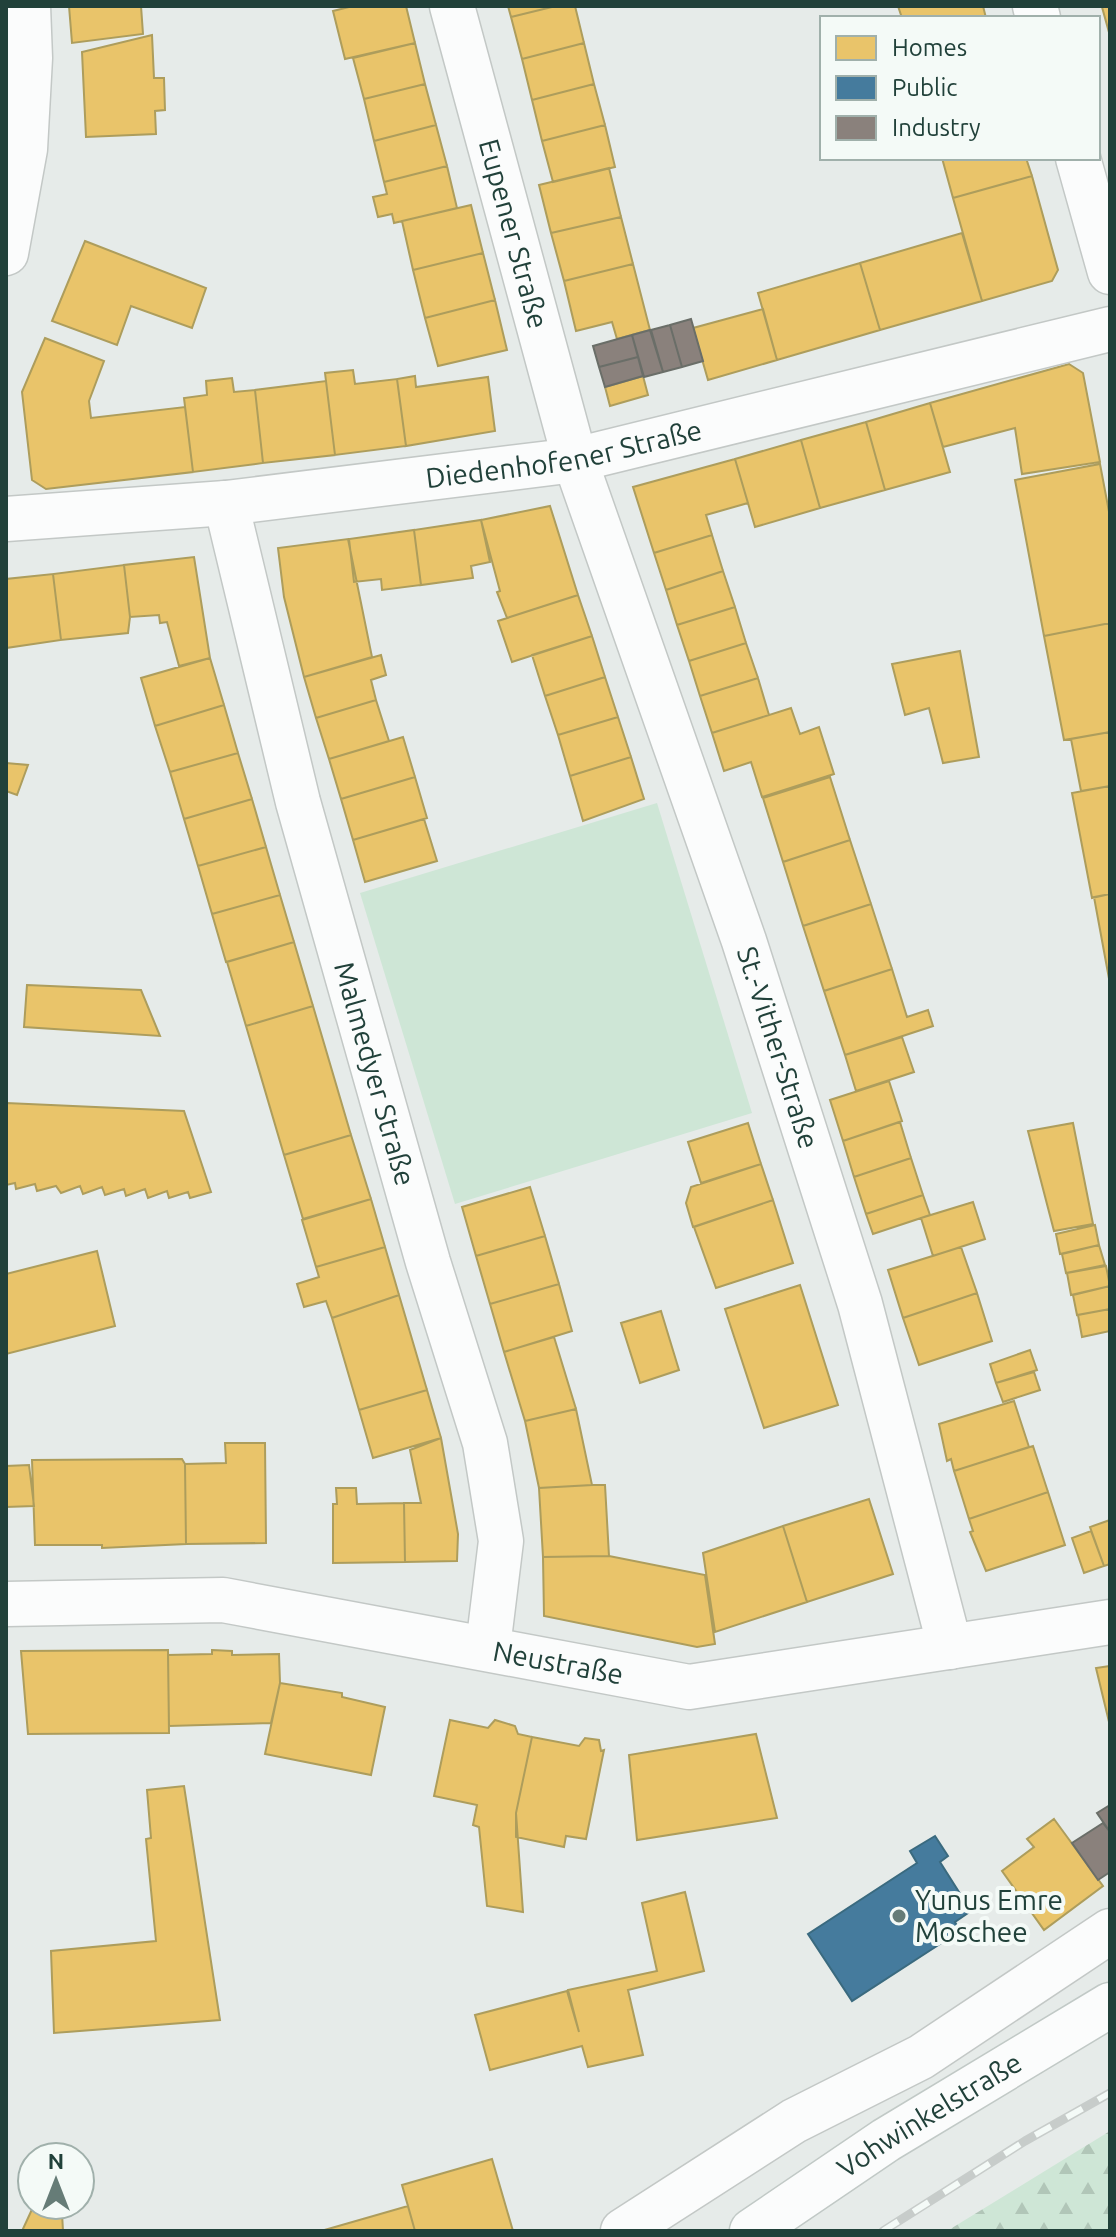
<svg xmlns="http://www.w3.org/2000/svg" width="1116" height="2237" viewBox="0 0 1116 2237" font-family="Ubuntu,sans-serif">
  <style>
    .forest { fill: url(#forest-firs) }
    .green { fill: #cee6d6 }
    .homes { fill: #e9c46a; stroke: #ad9d5c; stroke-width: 2 }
    .public { fill: #457b9d; stroke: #3a6a7f; stroke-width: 2 }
    .industry { fill: #8a817c; stroke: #6a6e68; stroke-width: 2 }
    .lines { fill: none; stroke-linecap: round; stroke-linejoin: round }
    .street-casing { stroke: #c3c8c6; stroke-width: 47 }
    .secondary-casing { stroke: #c1c9c6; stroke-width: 47 }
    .street { stroke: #fbfcfc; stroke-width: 44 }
    .secondary { stroke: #fbfcfc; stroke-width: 44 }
    .rail-casing { stroke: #c7ccca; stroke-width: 9 }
    .rail { stroke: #f4faf7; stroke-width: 6; stroke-dasharray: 18; stroke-linecap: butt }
    .poi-dot { fill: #667c77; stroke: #f4faf7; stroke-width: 3 }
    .labels { text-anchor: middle; stroke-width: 8; stroke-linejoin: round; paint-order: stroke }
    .street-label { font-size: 28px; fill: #21413a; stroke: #f4faf7 }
    .poi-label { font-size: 28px; fill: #21413a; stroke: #f4faf7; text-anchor: start }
  </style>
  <defs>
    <pattern id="forest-firs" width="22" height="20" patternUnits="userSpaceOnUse" patternTransform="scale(2)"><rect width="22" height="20" fill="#cee6d6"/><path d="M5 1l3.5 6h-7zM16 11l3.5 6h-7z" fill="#b1c6b8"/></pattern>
  </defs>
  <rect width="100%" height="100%" fill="#e6ebe9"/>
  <path class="forest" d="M1110,2131V2231H947Z"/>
  <path class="green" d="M657,803L752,1113L455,1204L360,893Z"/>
  <path class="homes" d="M69,6H141L143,34L72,43Z
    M353,6H406L415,43L345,59L333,11Z
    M508,6H556L511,17Z
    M556,6H575L584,43L522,59L511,17Z
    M898,6H983L986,18H902Z
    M1110,6V36L1102,7Z
    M152,35L154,78H164L165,110L155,111L156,134L86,137L82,52Z
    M415,43L425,84L364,99L353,58Z
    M584,43L594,84L532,100L522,59Z
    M425,84L436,125L374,141L364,99Z
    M594,84L605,125L542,141L532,100Z
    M436,125L447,166L384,182L374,141Z
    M605,125L615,167L553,182L542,141Z
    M942,158H1026L1032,176L953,198Z
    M447,166L457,208L394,223L392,214L378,217L373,197L387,194L384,182Z
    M609,168L621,217L551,233L539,185Z
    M1032,176L1058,270L1052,281L982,301L953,198Z
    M471,205L483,253L413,270L402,221Z
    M621,217L633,264L564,281L551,233Z
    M962,233L982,301L880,330L860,263Z
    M85,241L206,288L192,328L131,306L117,345L52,321Z
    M483,253L495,300L425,318L413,270Z
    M860,263L880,330L777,360L758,293Z
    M633,264L650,330L617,339L612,322L576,331L564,281Z
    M495,300L507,350L438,366L425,318Z
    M763,309L777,360L708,380L693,328Z
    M45,338L104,361L89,401L91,418L185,407L193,472L46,489L32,480L22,392Z
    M1069,364L1083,373L1100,462L1022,474L1015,428L943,447L930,403Z
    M353,370L355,384L397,379L406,446L335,455L325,373Z
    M415,376L416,387L488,377L495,431L406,446L397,379Z
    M643,376L648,395L610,406L605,387Z
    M232,378L234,392L255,390L263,463L193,472L184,398L207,395L206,381Z
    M326,381L335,455L263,463L255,390Z
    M930,403L950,472L885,490L866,422Z
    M866,422L885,490L820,508L801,440Z
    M801,440L820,508L755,527L735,459Z
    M735,459L748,503L706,515L712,535L654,553L633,487Z
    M1100,464L1110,517V623L1044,636L1015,480Z
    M550,506L578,595L507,618L497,592L500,591L481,520Z
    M481,520L490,562L471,566L473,578L421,585L414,530Z
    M414,530L421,585L382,590L381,579L354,582L349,539Z
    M712,535L723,571L666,590L654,553Z
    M348,539L372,657L304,677L284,597L278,548Z
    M194,557L210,658L179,666L167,622L160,623L159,615L130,617L124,565Z
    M124,565L130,617L128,633L61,640L53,574Z
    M723,571L735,607L677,625L666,590Z
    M53,574L61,640L6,648V579Z
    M578,595L592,636L512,662L498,621Z
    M735,607L746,643L689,661L677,625Z
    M1110,623V732L1064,740L1044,636Z
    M592,636L605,677L545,696L532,655Z
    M746,643L758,678L700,696L689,661Z
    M960,651L979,757L943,763L929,708L905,715L892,664Z
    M381,655L386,675L371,680L376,700L316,718L304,677Z
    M210,658L224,705L155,726L141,678Z
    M605,677L618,717L558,735L545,696Z
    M758,678L769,715L712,733L700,696Z
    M376,700L389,741L329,759L316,718Z
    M224,705L238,753L170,772L155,726Z
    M791,708L800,734L819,727L834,774L762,797L751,762L724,771L712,733Z
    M618,717L631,757L570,776L558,735Z
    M1110,732V786L1081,791L1071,739Z
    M403,737L415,777L341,799L329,759Z
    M238,753L252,799L184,819L170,772Z
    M631,757L644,799L583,821L570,776Z
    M6,763L28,765L17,795L6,791Z
    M415,777L427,818L353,840L341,799Z
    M830,777L850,840L783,862L763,798Z
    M1110,786V894L1092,898L1072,793Z
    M252,799L266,847L198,866L184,819Z
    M424,819L437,861L365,882L353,840Z
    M850,840L871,904L803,926L783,862Z
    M266,847L280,895L212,914L198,866Z
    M1110,894V984L1094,897Z
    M280,895L294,942L226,962L212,914Z
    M871,904L892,969L824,991L803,926Z
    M294,942L313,1006L246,1026L227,962Z
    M892,969L907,1017L928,1010L933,1026L845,1055L824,991Z
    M27,985L141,990L160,1036L24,1027Z
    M313,1006L351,1135L284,1155L246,1026Z
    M902,1037L914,1072L856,1091L845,1055Z
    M889,1081L902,1121L843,1141L830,1100Z
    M6,1103L184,1111L211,1192L190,1198L188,1192L169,1198L167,1191L148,1198L145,1189L126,1196L124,1189L105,1195L102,1187L83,1194L80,1186L61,1193L56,1186L37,1191L35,1184L16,1189L15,1183L6,1185Z
    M900,1122L911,1158L854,1177L843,1141Z
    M748,1123L761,1164L701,1183L688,1142Z
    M1073,1123L1093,1224L1054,1231L1028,1131Z
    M351,1135L371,1199L303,1219L284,1155Z
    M911,1158L923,1195L866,1214L854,1177Z
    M761,1164L773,1200L693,1227L686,1203L691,1187Z
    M530,1187L545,1236L476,1256L462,1207Z
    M923,1195L930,1215L873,1234L866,1214Z
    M371,1199L385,1247L316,1267L302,1220Z
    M773,1200L793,1263L716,1288L694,1227Z
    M973,1202L985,1239L933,1256L921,1218Z
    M1095,1225L1099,1245L1060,1254L1056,1234Z
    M545,1236L559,1284L490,1304L476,1256Z
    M1099,1245L1105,1265L1066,1273L1062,1254Z
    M385,1247L399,1295L332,1318L326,1301L304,1307L297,1284L319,1277L316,1267Z
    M961,1247L977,1293L903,1318L888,1270Z
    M97,1251L115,1326L6,1354V1274Z
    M1106,1266L1110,1286L1071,1295L1067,1273Z
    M559,1284L572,1331L504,1352L490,1304Z
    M800,1285L838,1405L764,1428L725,1309Z
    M1110,1286V1309L1077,1315L1073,1295Z
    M977,1293L992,1341L919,1365L903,1318Z
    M399,1295L427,1390L359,1410L332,1318Z
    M1110,1309V1331L1082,1337L1078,1315Z
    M661,1311L679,1370L640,1383L621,1323Z
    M554,1337L576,1409L525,1421L504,1352Z
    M1030,1350L1037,1370L996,1383L990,1364Z
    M1034,1372L1040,1390L1003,1402L996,1383Z
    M427,1390L441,1438L373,1458L359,1410Z
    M1014,1401L1029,1447L954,1471L951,1459L947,1461L939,1424Z
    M576,1409L592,1485L539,1488L525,1421Z
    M441,1438L458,1534L457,1561L405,1562L404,1503H421L410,1450Z
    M225,1443H265L266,1543L186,1544L185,1464L226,1463Z
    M1033,1446L1048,1492L969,1519L954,1471Z
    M182,1459L185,1464L186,1544L102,1548V1545H35L32,1460Z
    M29,1465L34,1506L6,1507V1466Z
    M592,1485H605L609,1556L543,1557L539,1488Z
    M336,1488H356L357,1504L404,1503L405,1562L333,1563V1504H337Z
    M1048,1492L1065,1545L986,1571L970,1532L973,1531L969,1519Z
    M869,1499L893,1574L807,1602L783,1526Z
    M1110,1520V1564L1104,1566L1090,1527Z
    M783,1526L807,1602L715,1632L703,1553Z
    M1091,1531L1104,1566L1084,1573L1072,1538Z
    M609,1556L705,1575L715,1644L697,1647L544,1616L543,1557Z
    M168,1650L169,1733L28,1734L21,1651Z
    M212,1650L232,1651V1655L279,1654L280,1683L271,1723L169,1726L168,1655L212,1654Z
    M1110,1666V1726L1096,1668Z
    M280,1683L342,1693V1697L385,1707L371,1775L265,1754Z
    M450,1720L488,1728L495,1720L515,1726L518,1734L532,1737L516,1813L523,1912L487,1906L479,1827L473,1825L477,1805L434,1796Z
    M756,1734L777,1818L637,1840L629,1755Z
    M532,1737L579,1746L585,1738L599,1740L601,1751L604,1750L586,1839L566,1836L564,1847L516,1837V1813Z
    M184,1786L220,2020L54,2033L51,1951L156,1941L146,1839L151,1838L147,1790Z
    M1054,1819L1103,1886L1044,1930L1002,1871L1034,1847L1027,1839Z
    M685,1892L704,1971L628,1990L643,2055L588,2067L582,2046L490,2070L475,2015L567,1991L579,2032L568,1990L657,1971L642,1903Z
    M492,2159L513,2231H415L402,2185Z
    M34,2205L62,2213L63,2231H22Z
    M408,2206L415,2231H321Z"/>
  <path class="public" d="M935,1836L948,1856L940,1862L971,1911L955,1922L960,1931L852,2001L808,1934L917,1863L910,1851Z"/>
  <path class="industry" d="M691,319L703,361L682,367L670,325Z
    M670,325L682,367L663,372L651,330Z
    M650,330L663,372L644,377L632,335Z
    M632,335L638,357L599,367L593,346Z
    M638,357L643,376L605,387L599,367Z
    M1110,1805V1832L1097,1813Z
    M1103,1823L1110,1832V1872L1098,1880L1072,1843Z"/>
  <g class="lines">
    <g class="street-casing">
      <g id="street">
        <path id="s1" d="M452,6L575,460L744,941L860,1304L950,1647"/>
        <path d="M1035,6L1038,18"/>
        <path d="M1078,158L1110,272"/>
        <path d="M6,253L25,149L30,58L28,6"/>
        <path id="s2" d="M226,503L298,802L428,1262L485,1443L501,1541L488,1647"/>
        <path id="s3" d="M6,519L226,503L575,460L1110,329"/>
        <path id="s4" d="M6,1604L223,1600L689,1687L1110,1622"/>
        <path d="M623,2231L794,2121L921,2057L1110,1931"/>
      </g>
    </g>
    <g class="secondary-casing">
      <g id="secondary">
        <path id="s5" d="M752,2231L886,2140L1110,2005"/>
      </g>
    </g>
    <use href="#street" class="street"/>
    <use href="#secondary" class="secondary"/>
    <g class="rail-casing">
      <path id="rail" d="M883,2231L1025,2141L1110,2093"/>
    </g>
    <use href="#rail" class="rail"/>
  </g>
  <circle class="poi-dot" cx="899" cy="1916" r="8"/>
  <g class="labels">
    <g class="street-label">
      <text dy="10" stroke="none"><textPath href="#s1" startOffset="236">Eupener Straße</textPath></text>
      <text dy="10" stroke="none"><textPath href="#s3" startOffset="562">Diedenhofener Straße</textPath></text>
      <text dy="10" stroke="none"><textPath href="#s1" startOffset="1092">St.-Vither-Straße</textPath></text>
      <text dy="10" stroke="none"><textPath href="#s2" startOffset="590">Malmedyer Straße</textPath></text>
      <text dy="10" stroke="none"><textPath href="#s4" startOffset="558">Neustraße</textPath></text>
      <text dy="10" stroke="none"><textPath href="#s5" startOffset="212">Vohwinkelstraße</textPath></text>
    </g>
    <g class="poi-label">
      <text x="915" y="1910">Yunus Emre<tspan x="915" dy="32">Moschee</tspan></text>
    </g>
  </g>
  <rect width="1116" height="2237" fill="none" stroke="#21413a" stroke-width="16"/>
  <rect x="820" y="16" width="280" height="144" fill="#f4faf7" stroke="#a0b0ab" stroke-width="2"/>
  <rect x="836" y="36" width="40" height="24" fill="#e9c46a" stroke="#a0b0ab" stroke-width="2"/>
  <text x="892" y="56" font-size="24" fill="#21413a">Homes</text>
  <rect x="836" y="76" width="40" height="24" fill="#457b9d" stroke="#a0b0ab" stroke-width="2"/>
  <text x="892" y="96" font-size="24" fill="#21413a">Public</text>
  <rect x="836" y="116" width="40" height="24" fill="#8a817c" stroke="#a0b0ab" stroke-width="2"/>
  <text x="892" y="136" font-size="24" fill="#21413a">Industry</text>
  <g transform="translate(56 2181)"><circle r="38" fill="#f4faf7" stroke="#a0b0ab" stroke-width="2"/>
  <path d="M0-6L14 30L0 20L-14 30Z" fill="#667c77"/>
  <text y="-12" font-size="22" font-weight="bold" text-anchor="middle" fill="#21413a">N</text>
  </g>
</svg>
